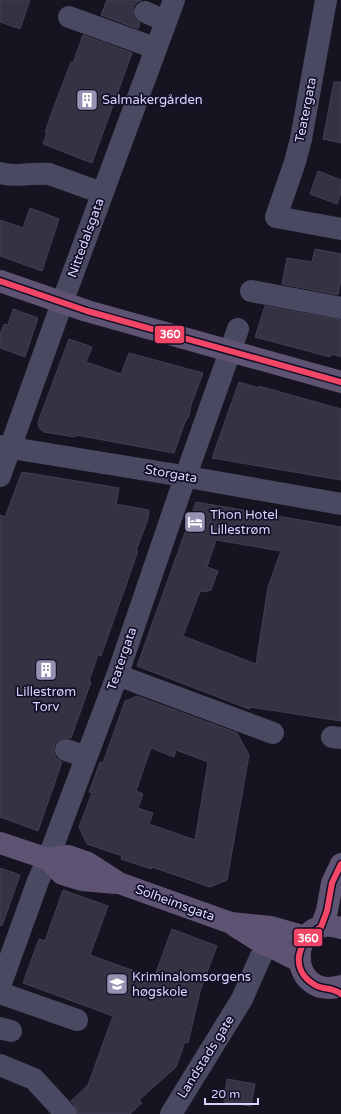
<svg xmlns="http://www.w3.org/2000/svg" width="341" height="1114" viewBox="0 0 341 1114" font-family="'Varela Round',sans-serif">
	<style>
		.building { fill: #343243; stroke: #433f54; fill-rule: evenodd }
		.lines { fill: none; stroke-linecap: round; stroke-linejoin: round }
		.minor { stroke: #4a4962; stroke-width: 22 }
		.major { stroke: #5e5373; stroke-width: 22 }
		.bus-1-casing { stroke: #130f26; stroke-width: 9 }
		.bus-1 { stroke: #f34667; stroke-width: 6 }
		.labels { text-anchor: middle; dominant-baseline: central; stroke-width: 3.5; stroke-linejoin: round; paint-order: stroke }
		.poi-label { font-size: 13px; fill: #d9d4ff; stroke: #130f26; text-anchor: start }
		.street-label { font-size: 13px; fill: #d9d4ff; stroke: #130f26 }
		.line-badge { stroke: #130f26; stroke-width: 1.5 }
		.badge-label { font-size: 11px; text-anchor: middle; font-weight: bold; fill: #fff }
	</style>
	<rect width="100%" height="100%" fill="#161421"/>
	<!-- building -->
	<path class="building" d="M 0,0 L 30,0 L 20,29 L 0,22 Z
		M 107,0 L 142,0 L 137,2 L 133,7 L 133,14 L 135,19 L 140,23 L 138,29 L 101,15 Z
		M 83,35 L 132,53 L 92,163 L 43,144 L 47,133 L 45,132 L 53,109 L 71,62 L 73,63 Z
		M 334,82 L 341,82 L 341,143 L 323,139 Z
		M 318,171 L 341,180 L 341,193 L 337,204 L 310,194 Z
		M 30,208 L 59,219 L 42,271 L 0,256 L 0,220 L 23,228 Z
		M 315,249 L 341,254 L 341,280 L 338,295 L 282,284 L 287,258 L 312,262 Z
		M 265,306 L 341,320 L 341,357 L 331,354 L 330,357 L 255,337 Z
		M 13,309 L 38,318 L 25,357 L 0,348 L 0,335 L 4,324 L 8,325 Z
		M 69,339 L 92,347 L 86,362 L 121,374 L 129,353 L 203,373 L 191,405 L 189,416 L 185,422 L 174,453 L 76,435 L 75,437 L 44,432 L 39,428 L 38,422 Z
		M 239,382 L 259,388 L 259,386 L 341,409 L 341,480 L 212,458 Z
		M 22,472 L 119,488 L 116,504 L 149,510 L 148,519 L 136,551 L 138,551 L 101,656 L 98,655 L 89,681 L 91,682 L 71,738 L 63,738 L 58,741 L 54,746 L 54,753 L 56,758 L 62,762 L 38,831 L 0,817 L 0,515 L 5,517 Z
		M 196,502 L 341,527 L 341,721 L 250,707 L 249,709 L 137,666 ZM 216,540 L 281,551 L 268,587 L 256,664 L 183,636 L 200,591 L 204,592 L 211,590 L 218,571 L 207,567 Z
		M 137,696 L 237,733 L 249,755 L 227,880 L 210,887 L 152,867 L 151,869 L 121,859 L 122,856 L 87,844 L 79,827 L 92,793 L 89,792 L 100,762 L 103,763 L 125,701 ZM 151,748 L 174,757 L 176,750 L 208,762 L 195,840 L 149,824 L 153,813 L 138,808 L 143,794 L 136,791 Z
		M 0,868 L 20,875 L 2,926 L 0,925 Z
		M 63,890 L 108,906 L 90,955 L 123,967 L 154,978 L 172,929 L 217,946 L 201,988 L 188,1043 L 185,1042 L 176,1067 L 139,1100 L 142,1103 L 130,1114 L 78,1114 L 75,1106 L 71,1101 L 88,1085 L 113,1016 L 23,983 L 39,939 L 45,941 Z
		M 227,1079 L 255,1084 L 251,1106 L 224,1102 Z"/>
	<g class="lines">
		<!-- minor -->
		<path class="minor" d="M 326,0 L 301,139 L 295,162 L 276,217 L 341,229
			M 145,12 L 166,21
			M 69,17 L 155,48
			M 0,173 C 17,178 32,172 49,174 L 102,193
			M 251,291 L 341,308
			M 0,446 L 171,474 L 341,504
			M 0,476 L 62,303 L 174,0
			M 128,679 L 273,733
			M 332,737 L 341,738
			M 66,750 L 86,757
			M 0,986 L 38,881 L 48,859 L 117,676 L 179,495 L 238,329
			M 0,993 L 77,1020
			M 0,1028 L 11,1031
			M 0,1065 L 34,1079 L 66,1114
			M 171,1114 L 242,999 L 261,956"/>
		<!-- major -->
		<path class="major" d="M 0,281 L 87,311 L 341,382
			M 0,843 L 48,859 L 62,874 L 82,880 L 116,883
			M 48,859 L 68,856 L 88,863 L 119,883 L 231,923 L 271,927 L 306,937
			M 235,926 L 265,945 L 273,948 L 299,961
			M 321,927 L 327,911 L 332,883 L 341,864
			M 341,928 C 286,911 286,1002 341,986"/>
		<!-- bus-1 casing -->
		<g class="bus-1-casing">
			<path id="bus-1" d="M 0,281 L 87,311 L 341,382
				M 341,864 L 332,883 L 327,911 L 321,927 C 298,940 288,969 315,985 C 323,990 333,987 341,994"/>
		</g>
		<!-- bus-1 -->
		<use href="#bus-1" class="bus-1"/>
	</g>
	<!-- icons -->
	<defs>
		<g id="building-square" transform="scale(1.15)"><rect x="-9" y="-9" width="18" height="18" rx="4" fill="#9591b1" stroke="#130f26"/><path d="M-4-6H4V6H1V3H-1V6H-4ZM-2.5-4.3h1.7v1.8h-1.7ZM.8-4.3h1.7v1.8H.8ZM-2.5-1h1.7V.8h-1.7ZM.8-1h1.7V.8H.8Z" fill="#fff"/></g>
		<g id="hotel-square" transform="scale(1.15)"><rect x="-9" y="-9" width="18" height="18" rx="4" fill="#9591b1" stroke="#130f26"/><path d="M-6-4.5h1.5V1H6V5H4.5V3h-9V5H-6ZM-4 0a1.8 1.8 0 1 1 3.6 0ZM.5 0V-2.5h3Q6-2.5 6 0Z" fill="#fff"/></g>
		<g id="university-square" transform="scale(1.15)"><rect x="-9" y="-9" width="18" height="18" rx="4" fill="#9591b1" stroke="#130f26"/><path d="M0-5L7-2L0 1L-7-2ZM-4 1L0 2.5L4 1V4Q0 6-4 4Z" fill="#fff"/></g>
	</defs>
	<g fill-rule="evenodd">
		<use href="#building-square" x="87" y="100"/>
		<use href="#hotel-square" x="195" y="522"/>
		<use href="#building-square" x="46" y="670"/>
		<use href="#university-square" x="117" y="984"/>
	</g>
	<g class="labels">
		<!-- poi labels -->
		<g class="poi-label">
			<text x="102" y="100">Salmakergården</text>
			<text x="210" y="515">Thon Hotel<tspan x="210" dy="15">Lillestrøm</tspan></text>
			<text x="46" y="692" text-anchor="middle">Lillestrøm<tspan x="46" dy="15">Torv</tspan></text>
			<text x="132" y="977">Kriminalomsorgens<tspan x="132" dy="15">høgskole</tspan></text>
		</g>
		<!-- street labels -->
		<g class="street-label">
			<text transform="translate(306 110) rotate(-79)">Teatergata</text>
			<text transform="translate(86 238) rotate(-70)">Nittedalsgata</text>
			<text transform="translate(171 474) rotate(10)">Storgata</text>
			<text transform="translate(122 659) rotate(-71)">Teatergata</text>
			<text transform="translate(175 903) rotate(20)">Solheimsgata</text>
			<text transform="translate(206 1057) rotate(-58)">Landstads gate</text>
		</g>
	</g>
	<g class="line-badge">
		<rect x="154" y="325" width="31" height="19" rx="4" fill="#f34667"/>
		<rect x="293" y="928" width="30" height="19" rx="4" fill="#f34667"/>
	</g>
	<g class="badge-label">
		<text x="170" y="338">360</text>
		<text x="308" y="942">360</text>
	</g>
	<!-- scale -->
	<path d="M205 1098v6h53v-6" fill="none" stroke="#d9d4ff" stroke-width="2"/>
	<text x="211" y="1098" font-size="12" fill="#d9d4ff" stroke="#130f26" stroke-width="3" paint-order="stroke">20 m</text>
</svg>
